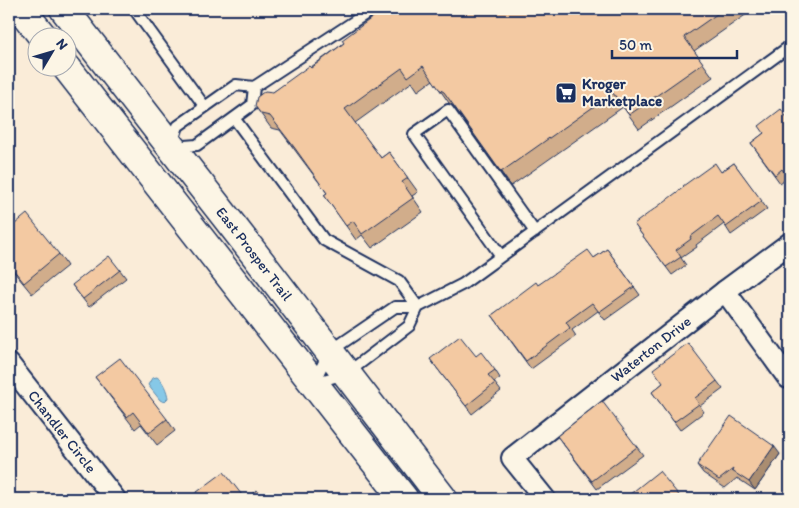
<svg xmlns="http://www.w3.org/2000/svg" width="799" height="508" viewBox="0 0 799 508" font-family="Itim,sans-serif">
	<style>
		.water { fill: #86c8e7; stroke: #5b8bb0 }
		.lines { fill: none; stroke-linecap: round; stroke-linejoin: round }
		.service-casing { stroke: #1b2f5e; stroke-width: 14 }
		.minor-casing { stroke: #1b2f5e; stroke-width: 24 }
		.secondary-casing { stroke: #1b2f5e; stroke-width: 31 }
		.service { stroke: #fcf5e5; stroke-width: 10 }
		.minor { stroke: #fcf5e5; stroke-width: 20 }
		.secondary { stroke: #fcf5e5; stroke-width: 28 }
		.wall { fill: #d1ad8b; stroke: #1b2f5e }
		.shaded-wall { fill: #aa8d71; stroke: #1b2f5e }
		.building { fill: #f3c9a2; stroke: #1b2f5e }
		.labels { text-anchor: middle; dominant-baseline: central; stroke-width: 4; stroke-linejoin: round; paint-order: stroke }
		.poi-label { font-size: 15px; font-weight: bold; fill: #1b2f5e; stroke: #fcf5e5; text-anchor: start }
		.street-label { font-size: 15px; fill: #1b2f5e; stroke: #fcf5e5 }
	</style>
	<rect width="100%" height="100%" fill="#faecd8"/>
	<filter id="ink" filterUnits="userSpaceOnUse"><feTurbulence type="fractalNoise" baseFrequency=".02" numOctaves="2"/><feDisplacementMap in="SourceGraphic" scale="10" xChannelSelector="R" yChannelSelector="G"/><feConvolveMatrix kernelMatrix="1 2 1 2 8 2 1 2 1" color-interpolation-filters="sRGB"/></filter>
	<g filter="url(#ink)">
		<!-- water -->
		<path class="water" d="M 157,377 C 163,381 167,391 168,398 L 164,402 L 160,400 L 148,385 L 152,378 Z"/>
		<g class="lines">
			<!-- service casing -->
			<g class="service-casing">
				<path id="service" d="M 134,9 L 205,107
					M 254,87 L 252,105 L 197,145 L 171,147 L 178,126 L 236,85 L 254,87 L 373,9
					M 234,118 L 324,240 L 399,281 L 418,307
					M 501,256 L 414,134 L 448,110 L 535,232
					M 315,380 L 329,352 L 395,307 L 418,307 L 463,284 L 790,46
					M 316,382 L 346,374 L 409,326 L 418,307"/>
			</g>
			<!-- minor casing -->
			<g class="minor-casing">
				<g id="minor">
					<path d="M 725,291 L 788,378"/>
					<path id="s1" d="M 9,364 L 115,499"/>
					<path id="s2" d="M 545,499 L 512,458 L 725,291 L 790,243"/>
				</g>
			</g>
			<!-- secondary casing -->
			<g class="secondary-casing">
				<g id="secondary">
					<path d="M 21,9 L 44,38"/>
					<path id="s3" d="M 64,9 L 171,147 L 246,243 L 443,499"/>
					<path d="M 67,68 L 404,499"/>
				</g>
			</g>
			<!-- service -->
			<use href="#service" class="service"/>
			<!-- minor -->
			<use href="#minor" class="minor"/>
			<!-- secondary -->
			<use href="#secondary" class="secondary"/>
		</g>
		<!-- wall -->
		<path class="wall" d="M 384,9 L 754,9 L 694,51 L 713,77 L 639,129 L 623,107 L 511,186 L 454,106 L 449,103 L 433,80 L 418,91 L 412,82 L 355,123 L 381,158 L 389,152 L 418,192 L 412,196 L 423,212 L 372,248 L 362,235 L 356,240 L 324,195 L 327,193 L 303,161 L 280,130 L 271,128 L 255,106 L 273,92 L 311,67 L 344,43 Z
			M 781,109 L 788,177 L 780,183 L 751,143 L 764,133 Z
			M 734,163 L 767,209 L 731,235 L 724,224 L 696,245 L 697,247 L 681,258 L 686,265 L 672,275 L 634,224 L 721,172 Z
			M 9,229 L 59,254 L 67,266 L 32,294 L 9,266 Z
			M 607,249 L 640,295 L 605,320 L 598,311 L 572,330 L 576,336 L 531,369 L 492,315 L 538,285 L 594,258 Z
			M 120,270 L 126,278 L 89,307 L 72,285 Z
			M 430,359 L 495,370 L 500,378 L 494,382 L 501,391 L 472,414 Z
			M 95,377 L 167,419 L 175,431 L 157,445 L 141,424 L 135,429 Z
			M 717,381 L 723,389 L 700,406 L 704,412 L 680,430 L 652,392 L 663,383 Z
			M 557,436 L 637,447 L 643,455 L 597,489 Z
			M 780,454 L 755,490 L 737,478 L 725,488 L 703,473 L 697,465 Z"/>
		<!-- shaded-wall -->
		<path class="shaded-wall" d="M 774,446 L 780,454 L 755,490 L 749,482 Z"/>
		<!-- building -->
		<path class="building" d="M 384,9 L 724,9 L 684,37 L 703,63 L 629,115 L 613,93 L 501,172 L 444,92 L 439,89 L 423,66 L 408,77 L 402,68 L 345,109 L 381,158 L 389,152 L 408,178 L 402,182 L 413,198 L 362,234 L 353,221 L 346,226 L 324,195 L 327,193 L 294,147 L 270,116 L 261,114 L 255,106 L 257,97 L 265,91 L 273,92 L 309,66 L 311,68 L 344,43 L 342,40 Z
			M 781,109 L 790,122 L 790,180 L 782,169 L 775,175 L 751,143 L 764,133 L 759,126 Z
			M 715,163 L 721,172 L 734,163 L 762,201 L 726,227 L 718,216 L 690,237 L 691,239 L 676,250 L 681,257 L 666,267 L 634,224 L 684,187 L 683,186 Z
			M 27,214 L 59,254 L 24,283 L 9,264 L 9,229 Z
			M 607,249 L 634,287 L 599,312 L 592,303 L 566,322 L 570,328 L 526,361 L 492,315 L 536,282 L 538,285 L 588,250 L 594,258 Z
			M 109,256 L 120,270 L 83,299 L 72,285 Z
			M 460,336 L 476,356 L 481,352 L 495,370 L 488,375 L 495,383 L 466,406 L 430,359 Z
			M 688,343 L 717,381 L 695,398 L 699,404 L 674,422 L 652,392 L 663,383 L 653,369 Z
			M 120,358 L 167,419 L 149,433 L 133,412 L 127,417 L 95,377 Z
			M 602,401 L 637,447 L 592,481 L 557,436 Z
			M 731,416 L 774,446 L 749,482 L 732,471 L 733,469 L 719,480 L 697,465 Z
			M 659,471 L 682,499 L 624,499 Z
			M 224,472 L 245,499 L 196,499 L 193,495 Z
			M 257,490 L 263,499 L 245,499 Z"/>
	</g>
	<!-- icons -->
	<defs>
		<g id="supermarket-square" transform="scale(1.125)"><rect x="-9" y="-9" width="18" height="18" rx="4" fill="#1b2f5e" stroke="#fcf5e5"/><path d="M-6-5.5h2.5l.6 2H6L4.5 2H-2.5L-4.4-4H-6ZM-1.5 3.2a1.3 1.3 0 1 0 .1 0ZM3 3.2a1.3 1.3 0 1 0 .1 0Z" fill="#fff"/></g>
	</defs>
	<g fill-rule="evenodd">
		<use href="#supermarket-square" x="566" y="93"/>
	</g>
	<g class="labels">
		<!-- poi labels -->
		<g class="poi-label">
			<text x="582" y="84">Kroger<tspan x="582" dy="17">Marketplace</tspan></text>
		</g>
		<!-- street labels -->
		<g class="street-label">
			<text stroke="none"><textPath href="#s3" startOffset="310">East Prosper Trail</textPath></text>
			<text stroke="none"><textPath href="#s2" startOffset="229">Waterton Drive</textPath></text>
			<text stroke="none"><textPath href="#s1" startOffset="86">Chandler Circle</textPath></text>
		</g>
	</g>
	<!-- margin -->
	<rect width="799" height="508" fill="none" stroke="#fcf5e5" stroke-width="30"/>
	<rect x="15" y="15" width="769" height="478" fill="none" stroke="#1b2f5e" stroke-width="2" filter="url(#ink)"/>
	<!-- north arrow -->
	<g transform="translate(52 52) rotate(52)"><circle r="24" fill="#fcf5e5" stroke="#a2a6af"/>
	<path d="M0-4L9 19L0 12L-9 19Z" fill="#1b2f5e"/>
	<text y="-8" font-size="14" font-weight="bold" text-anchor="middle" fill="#1b2f5e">N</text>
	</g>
	<!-- scale -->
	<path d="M612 50v8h125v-8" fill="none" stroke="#1b2f5e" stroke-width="2.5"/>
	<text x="619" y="50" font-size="15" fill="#1b2f5e" stroke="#fcf5e5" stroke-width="4" paint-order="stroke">50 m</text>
</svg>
